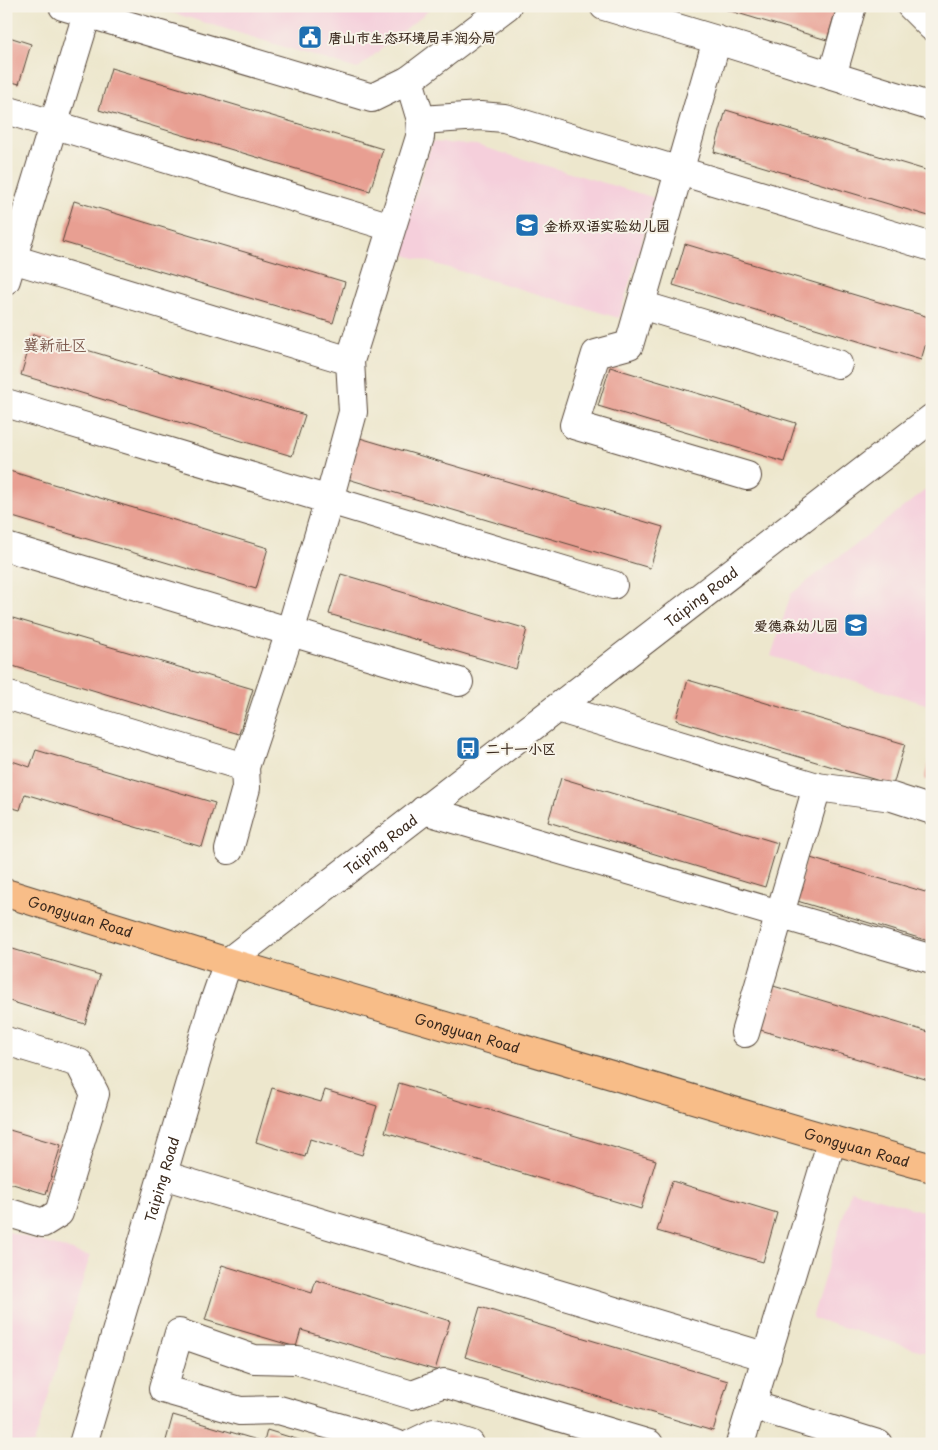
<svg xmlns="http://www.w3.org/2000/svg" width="938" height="1450" viewBox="0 0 938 1450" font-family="'Playpen Sans','LXGW WenKai TC',sans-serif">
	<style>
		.built { fill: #f5cfdb }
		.building { fill: #e89f92 }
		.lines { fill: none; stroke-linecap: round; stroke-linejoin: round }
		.minor-casing { stroke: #564638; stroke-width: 30 }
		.major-casing { stroke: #564638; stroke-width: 30 }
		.minor { stroke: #fff; stroke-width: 28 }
		.major { stroke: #f8bd88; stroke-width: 28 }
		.labels { text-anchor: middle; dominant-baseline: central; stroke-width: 4; stroke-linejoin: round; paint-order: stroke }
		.poi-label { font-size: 14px; font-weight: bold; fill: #3b2a1e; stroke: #f7f3e8; text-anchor: start }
		.street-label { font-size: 14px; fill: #3b2a1e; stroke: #f7f3e8 }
		.quarter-label { font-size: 16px; fill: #785347; stroke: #f7f3e8 }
	</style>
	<rect width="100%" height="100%" fill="#f7f3e8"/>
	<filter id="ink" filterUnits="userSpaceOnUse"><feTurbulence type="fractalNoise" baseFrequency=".02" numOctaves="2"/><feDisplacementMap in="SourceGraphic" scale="10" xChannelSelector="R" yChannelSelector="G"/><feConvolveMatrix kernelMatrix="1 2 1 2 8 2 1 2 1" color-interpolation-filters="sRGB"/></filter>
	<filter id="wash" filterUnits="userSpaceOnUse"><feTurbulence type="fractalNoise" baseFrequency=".0096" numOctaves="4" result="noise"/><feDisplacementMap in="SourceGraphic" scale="20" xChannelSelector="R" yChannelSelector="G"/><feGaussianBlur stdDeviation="1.12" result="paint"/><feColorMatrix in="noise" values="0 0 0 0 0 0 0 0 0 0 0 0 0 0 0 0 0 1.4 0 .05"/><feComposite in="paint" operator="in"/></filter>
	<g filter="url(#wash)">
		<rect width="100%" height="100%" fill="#ede7cd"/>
		<!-- built -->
		<path class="built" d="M 150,6 L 434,6 L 357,69 Z
			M 432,142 L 476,145 L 655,198 L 619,318 L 398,253 Z
			M 932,485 L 932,706 L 771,656 L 791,594 Z
			M 851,1190 L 932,1214 L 932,1354 L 812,1318 Z
			M 6,1231 L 90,1256 L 34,1444 L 6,1444 Z"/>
		<g id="blocks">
			<!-- building -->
			<path class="building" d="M 714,6 L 837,6 L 827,40 Z
				M 6,36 L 31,44 L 19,84 L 6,80 Z
				M 111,68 L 383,149 L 370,191 L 99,110 Z
				M 726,110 L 932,172 L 932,217 L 714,152 Z
				M 74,201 L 345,282 L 333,323 L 62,242 Z
				M 685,244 L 932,318 L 932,323 L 921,360 L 673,285 Z
				M 33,334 L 305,415 L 292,456 L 21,375 Z
				M 610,367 L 796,423 L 784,462 L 598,406 Z
				M 353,436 L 663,527 L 650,568 L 341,477 Z
				M 6,470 L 268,548 L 256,589 L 6,515 Z
				M 341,574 L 527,629 L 516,669 L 329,614 Z
				M 6,616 L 253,689 L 239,734 L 6,664 Z
				M 688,680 L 905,744 L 893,785 L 676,720 Z
				M 36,750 L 215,803 L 202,847 L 25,794 L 20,810 L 6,806 L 6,759 L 30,767 Z
				M 931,754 L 932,754 L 932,782 L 924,779 Z
				M 561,778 L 778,843 L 765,887 L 548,822 Z
				M 807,857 L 932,894 L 932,942 L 794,900 Z
				M 6,947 L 100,975 L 85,1024 L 6,1000 Z
				M 770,985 L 932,1033 L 932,1081 L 757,1029 Z
				M 399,1083 L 656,1160 L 641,1209 L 385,1132 Z
				M 272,1088 L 321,1102 L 325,1090 L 377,1106 L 362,1155 L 310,1139 L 305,1157 L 256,1142 Z
				M 6,1129 L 61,1145 L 46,1194 L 6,1182 Z
				M 672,1181 L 777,1213 L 763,1262 L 657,1231 Z
				M 222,1265 L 312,1293 L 316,1280 L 450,1321 L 435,1370 L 301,1330 L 296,1347 L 205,1320 Z
				M 480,1307 L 728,1381 L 713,1431 L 465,1357 Z
				M 173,1415 L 264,1442 L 267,1430 L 312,1444 L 165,1444 Z"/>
		</g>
	</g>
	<g filter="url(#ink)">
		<use href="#blocks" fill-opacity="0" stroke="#564638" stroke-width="1"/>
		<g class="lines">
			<!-- minor casing -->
			<g class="minor-casing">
				<g id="minor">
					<path d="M 63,6 L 372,98 L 409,80 L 507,6"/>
					<path d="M 604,6 L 717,40 L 932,107"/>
					<path d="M 911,6 L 932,27"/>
					<path d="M 717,40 L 629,345 L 596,354 L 574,425 L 747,476"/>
					<path d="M 832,76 L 852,6"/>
					<path d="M 6,110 L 391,227"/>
					<path d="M 421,120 L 480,116 L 504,118 L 932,247"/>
					<path d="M 6,257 L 350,361"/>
					<path d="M 6,280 L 87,14"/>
					<path d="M 641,305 L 838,364"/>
					<path d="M 6,403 L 613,585"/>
					<path d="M 6,547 L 459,682"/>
					<path d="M 6,695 L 245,767"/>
					<path d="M 557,708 L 817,787 L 892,797 L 932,810"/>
					<path d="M 424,810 L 932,959"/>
					<path d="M 229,850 L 246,788 L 245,767 L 290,632 L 329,500 L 353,412 L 350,361 L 420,137 L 421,120 L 409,80"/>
					<path d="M 745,1033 L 817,787"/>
					<path d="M 6,1041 L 79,1063 L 95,1094 L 59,1213 L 43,1223 L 6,1212"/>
					<path d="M 163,1175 L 767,1357"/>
					<path d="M 752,1405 L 878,1444"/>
					<path id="s1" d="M 83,1444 L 212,1008 L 228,962 L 932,418"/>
					<path d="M 396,1444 L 279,1410 L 240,1411 L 163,1389 L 179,1333 L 254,1359 L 297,1360 L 412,1395 L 444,1383 L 649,1444"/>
					<path d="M 411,1444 L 434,1433 L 470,1444"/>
					<path d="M 740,1444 L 832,1140"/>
				</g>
			</g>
			<!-- major casing -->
			<g class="major-casing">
				<g id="major">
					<path id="s2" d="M 6,893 L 228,962 L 832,1140 L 932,1168"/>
				</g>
			</g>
			<!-- minor -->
			<use href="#minor" class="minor"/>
			<!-- major -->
			<use href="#major" class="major"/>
		</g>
	</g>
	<!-- icons -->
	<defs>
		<g id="civic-square" transform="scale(1.25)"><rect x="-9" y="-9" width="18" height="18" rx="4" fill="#1f6fb2" stroke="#f7f3e8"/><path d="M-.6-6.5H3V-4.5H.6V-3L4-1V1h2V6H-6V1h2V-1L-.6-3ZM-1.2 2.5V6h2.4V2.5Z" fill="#fff"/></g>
		<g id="school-square" transform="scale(1.25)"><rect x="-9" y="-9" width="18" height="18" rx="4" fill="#1f6fb2" stroke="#f7f3e8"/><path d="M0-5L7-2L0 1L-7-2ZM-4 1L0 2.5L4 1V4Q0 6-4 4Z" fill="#fff"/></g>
		<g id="bus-square" transform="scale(1.25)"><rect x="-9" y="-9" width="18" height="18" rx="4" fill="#1f6fb2" stroke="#f7f3e8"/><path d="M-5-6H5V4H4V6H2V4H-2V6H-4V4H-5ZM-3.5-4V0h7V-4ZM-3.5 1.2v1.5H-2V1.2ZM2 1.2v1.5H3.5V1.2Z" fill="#fff"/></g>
	</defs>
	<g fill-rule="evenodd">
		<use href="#civic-square" x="310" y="37"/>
		<use href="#school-square" x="527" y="225"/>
		<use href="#school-square" x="856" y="625"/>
		<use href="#bus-square" x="468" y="748"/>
	</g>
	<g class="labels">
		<!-- poi labels -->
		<g class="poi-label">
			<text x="328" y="37">唐山市生态环境局丰润分局</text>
			<text x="544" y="225">金桥双语实验幼儿园</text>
			<text x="838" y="625" text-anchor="end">爱德森幼儿园</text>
			<text x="486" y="748">二十一小区</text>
		</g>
		<!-- street labels -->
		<g class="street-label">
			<text stroke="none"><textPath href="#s1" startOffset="1101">Taiping Road</textPath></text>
			<text stroke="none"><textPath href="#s1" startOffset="696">Taiping Road</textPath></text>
			<text stroke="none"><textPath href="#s2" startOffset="78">Gongyuan Road</textPath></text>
			<text stroke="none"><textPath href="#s2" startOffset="482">Gongyuan Road</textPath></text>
			<text stroke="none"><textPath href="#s2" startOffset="888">Gongyuan Road</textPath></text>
			<text stroke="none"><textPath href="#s1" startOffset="276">Taiping Road</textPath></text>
		</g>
		<!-- quarter labels -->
		<g class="quarter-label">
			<text x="55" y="344">冀新社区</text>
		</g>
	</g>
	<!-- margin -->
	<rect width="938" height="1450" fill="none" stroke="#f7f3e8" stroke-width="25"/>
</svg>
